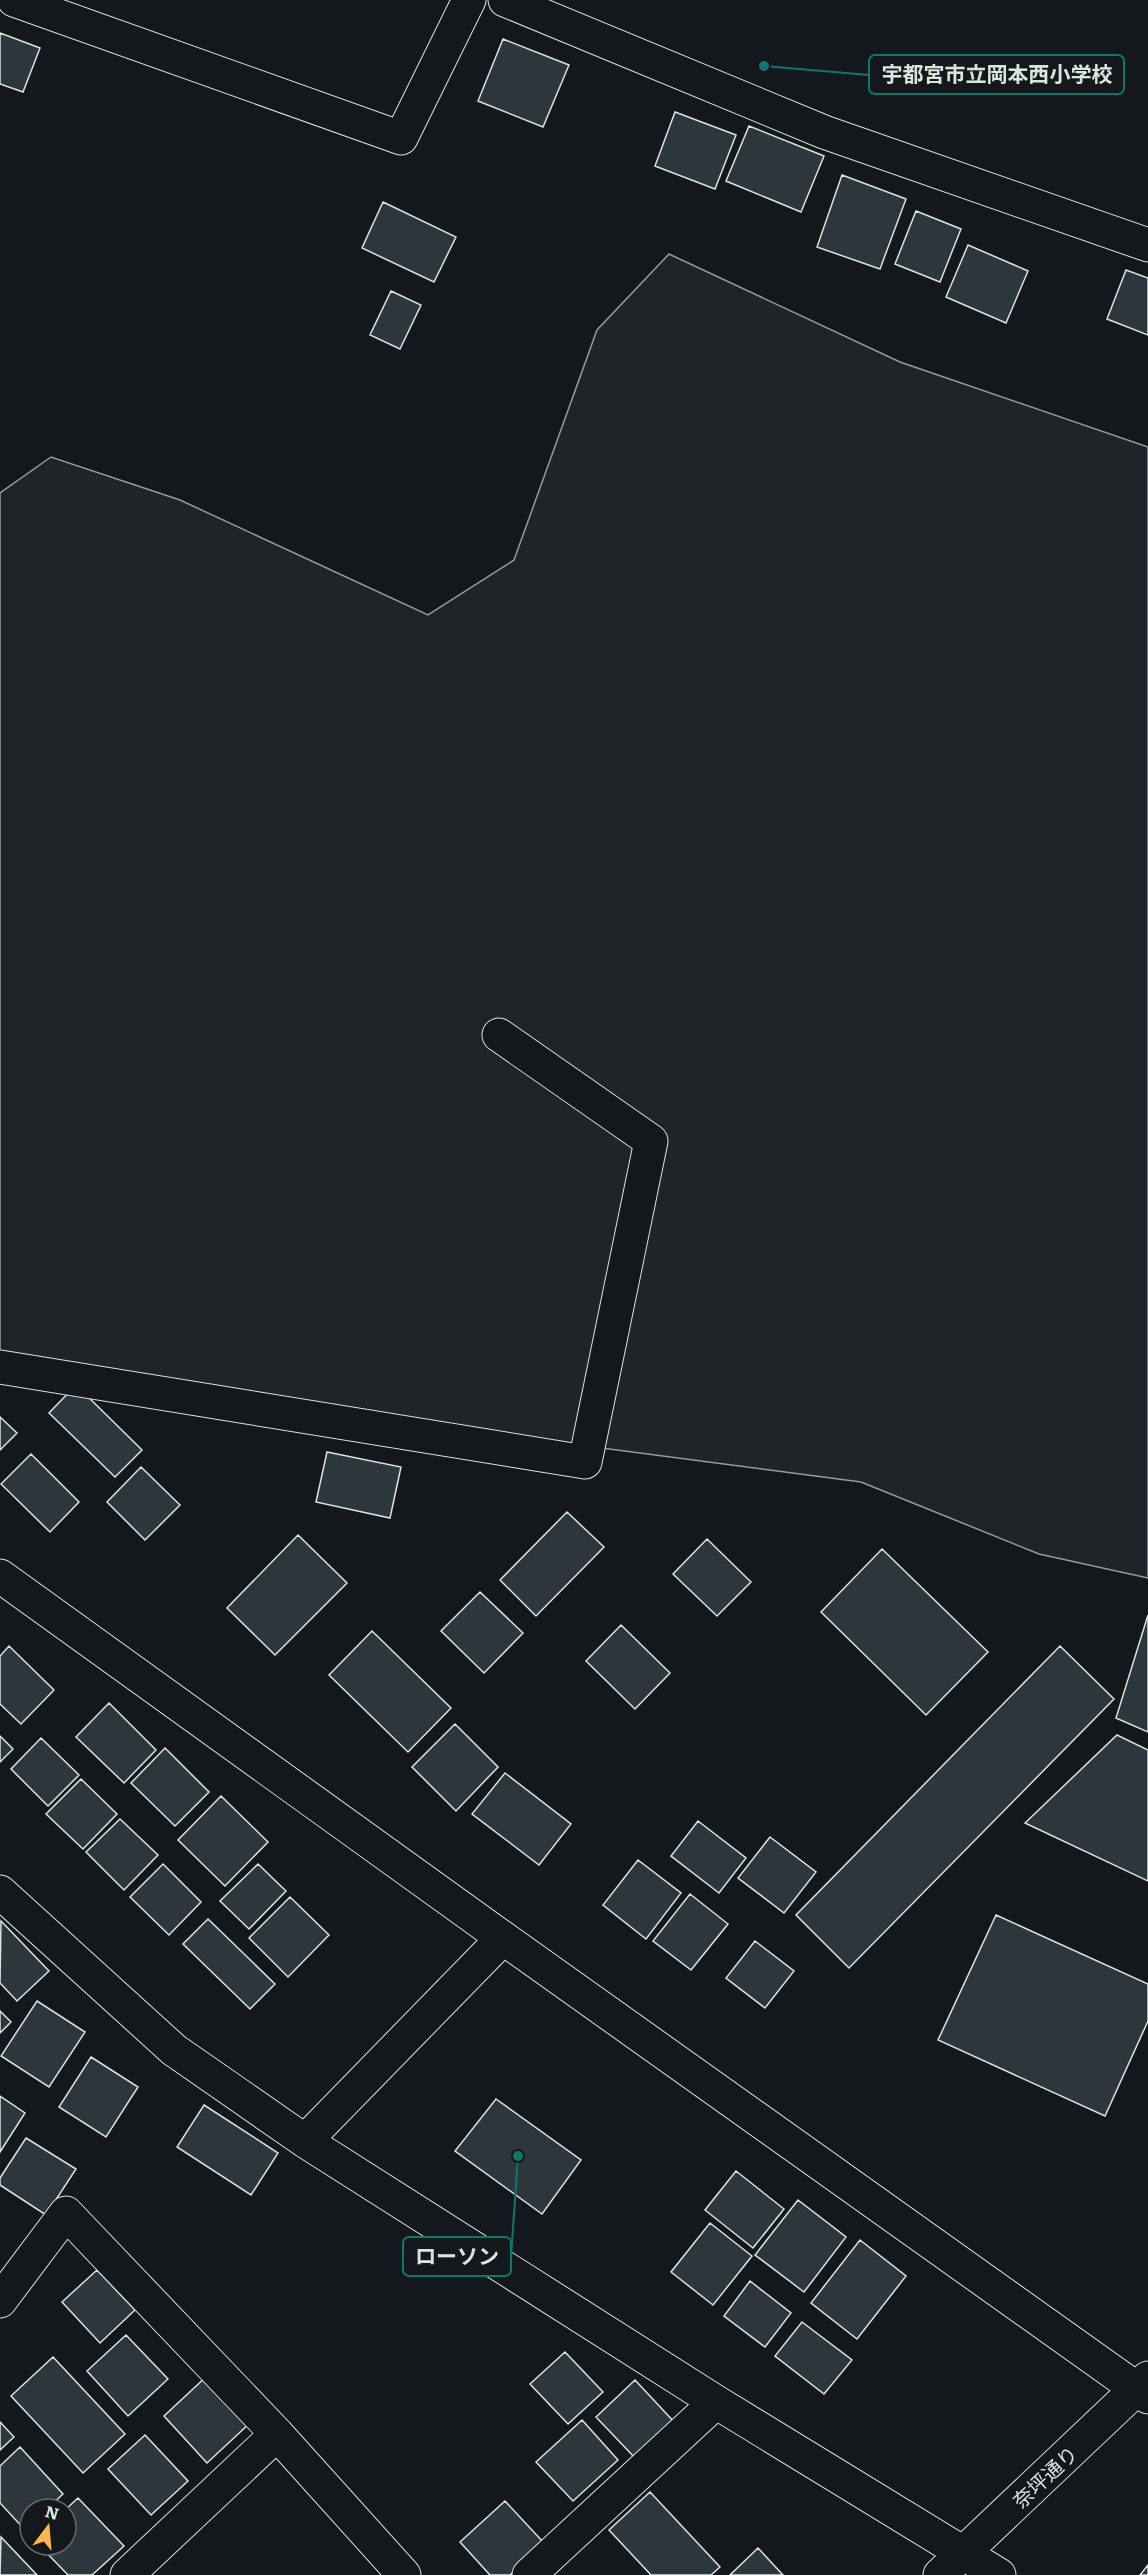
<svg xmlns="http://www.w3.org/2000/svg" width="1148" height="2575" viewBox="0 0 1148 2575" font-family="Literata,'Noto Sans JP',serif">
	<style>
		.green { fill: #202428; stroke: #939e99; stroke-width: 1.5 }
		.building { fill: #2c363c; stroke: #d8e6dc; stroke-width: 1.5 }
		.lines { fill: none; stroke-linecap: round; stroke-linejoin: round }
		.minor-casing { stroke: #d8e6dc; stroke-width: 35 }
		.tertiary-casing { stroke: #d8e6dc; stroke-width: 35 }
		.secondary-casing { stroke: #d8e6dc; stroke-width: 35 }
		.minor { stroke: #14181c; stroke-width: 33 }
		.tertiary { stroke: #14181c; stroke-width: 33 }
		.secondary { stroke: #14181c; stroke-width: 33 }
		.labels { text-anchor: middle; dominant-baseline: central; stroke-width: 4.5; stroke-linejoin: round; paint-order: stroke }
		.street-label { font-size: 20px; fill: #d8e6dc; stroke: #14181c }
		.leader { fill: none; stroke: #0f766e; stroke-width: 2 }
		.callout-dot { fill: #0f766e; stroke: #14181c; stroke-width: 2 }
		.callout { fill: #14181c; stroke: #0f766e; stroke-width: 2 }
		.callout-label { font-size: 21px; text-anchor: middle; font-weight: bold; fill: #d8e6dc }
	</style>
	<rect width="100%" height="100%" fill="#14181c"/>
	<!-- green -->
	<path class="green" d="M 669,254 L 900,362 L 1148,447 L 1148,1578 L 1039,1554 L 861,1482 L 258,1403 L 0,1358 L 0,493 L 51,457 L 180,500 L 428,615 L 514,560 L 597,330 Z"/>
	<!-- building -->
	<path class="building" d="M 0,33 L 40,48 L 23,92 L 0,84 Z
		M 503,39 L 569,65 L 543,127 L 478,101 Z
		M 675,112 L 736,135 L 715,189 L 655,166 Z
		M 749,126 L 824,156 L 801,212 L 726,181 Z
		M 842,175 L 906,199 L 880,269 L 817,247 Z
		M 383,202 L 456,237 L 434,282 L 362,248 Z
		M 916,211 L 961,229 L 940,282 L 895,264 Z
		M 968,245 L 1028,271 L 1006,323 L 946,297 Z
		M 1126,270 L 1148,278 L 1148,335 L 1107,319 Z
		M 391,291 L 421,305 L 400,349 L 370,335 Z
		M 76,1385 L 142,1450 L 115,1477 L 49,1413 Z
		M 0,1417 L 17,1433 L 0,1450 Z
		M 327,1452 L 401,1467 L 390,1518 L 316,1502 Z
		M 31,1454 L 79,1502 L 50,1532 L 1,1484 Z
		M 141,1467 L 180,1505 L 145,1540 L 107,1502 Z
		M 567,1512 L 604,1547 L 536,1616 L 500,1580 Z
		M 298,1535 L 347,1583 L 275,1655 L 227,1608 Z
		M 707,1539 L 751,1582 L 717,1616 L 673,1574 Z
		M 882,1549 L 988,1652 L 926,1715 L 821,1612 Z
		M 480,1592 L 523,1633 L 484,1673 L 441,1631 Z
		M 1148,1615 L 1148,1732 L 1116,1718 Z
		M 621,1625 L 670,1673 L 635,1709 L 586,1661 Z
		M 372,1631 L 451,1708 L 408,1752 L 329,1675 Z
		M 9,1646 L 54,1690 L 21,1724 L 0,1704 L 0,1656 Z
		M 1060,1646 L 1114,1699 L 849,1968 L 796,1915 Z
		M 109,1703 L 156,1750 L 124,1783 L 76,1737 Z
		M 455,1724 L 498,1767 L 456,1811 L 412,1767 Z
		M 1117,1735 L 1148,1750 L 1148,1881 L 1025,1823 Z
		M 0,1736 L 13,1749 L 0,1762 Z
		M 41,1738 L 79,1775 L 48,1806 L 11,1769 Z
		M 165,1748 L 209,1792 L 175,1826 L 131,1783 Z
		M 505,1773 L 571,1824 L 539,1865 L 472,1814 Z
		M 81,1779 L 117,1814 L 83,1849 L 46,1814 Z
		M 221,1796 L 268,1842 L 225,1886 L 178,1840 Z
		M 120,1819 L 158,1855 L 124,1890 L 86,1852 Z
		M 698,1821 L 746,1858 L 719,1893 L 671,1856 Z
		M 770,1837 L 816,1872 L 784,1913 L 738,1878 Z
		M 638,1860 L 681,1893 L 646,1939 L 603,1905 Z
		M 163,1864 L 201,1902 L 169,1935 L 130,1897 Z
		M 258,1864 L 286,1891 L 249,1929 L 220,1901 Z
		M 690,1894 L 728,1924 L 691,1970 L 653,1941 Z
		M 290,1897 L 329,1935 L 288,1977 L 249,1938 Z
		M 996,1915 L 1148,1984 L 1148,2021 L 1105,2116 L 938,2040 Z
		M 208,1919 L 275,1984 L 250,2009 L 183,1944 Z
		M 1,1921 L 49,1971 L 17,2001 L 0,1983 Z
		M 755,1941 L 794,1971 L 765,2008 L 726,1978 Z
		M 37,2001 L 85,2032 L 49,2087 L 1,2056 Z
		M 0,2011 L 11,2022 L 0,2033 Z
		M 91,2057 L 138,2087 L 106,2137 L 59,2107 Z
		M 0,2096 L 25,2113 L 0,2152 Z
		M 496,2099 L 581,2160 L 542,2214 L 455,2151 Z
		M 204,2105 L 278,2153 L 251,2195 L 177,2147 Z
		M 26,2138 L 76,2169 L 46,2215 L 0,2185 L 0,2178 Z
		M 736,2171 L 784,2209 L 753,2248 L 705,2210 Z
		M 798,2200 L 846,2237 L 804,2292 L 755,2255 Z
		M 710,2223 L 752,2256 L 713,2305 L 671,2272 Z
		M 860,2240 L 906,2276 L 857,2339 L 811,2303 Z
		M 97,2270 L 135,2310 L 100,2343 L 62,2302 Z
		M 750,2281 L 791,2313 L 765,2347 L 724,2316 Z
		M 802,2322 L 852,2360 L 824,2394 L 775,2356 Z
		M 126,2335 L 168,2379 L 128,2416 L 87,2371 Z
		M 565,2352 L 603,2392 L 568,2424 L 530,2384 Z
		M 53,2357 L 125,2434 L 83,2473 L 11,2396 Z
		M 208,2375 L 251,2422 L 207,2463 L 164,2416 Z
		M 635,2380 L 676,2424 L 637,2460 L 596,2417 Z
		M 582,2420 L 618,2460 L 573,2501 L 536,2462 Z
		M 0,2422 L 14,2437 L 0,2450 Z
		M 145,2435 L 188,2481 L 151,2515 L 108,2469 Z
		M 20,2447 L 63,2494 L 47,2509 L 30,2509 L 30,2525 L 25,2530 L 0,2503 L 0,2466 Z
		M 650,2492 L 720,2567 L 711,2575 L 651,2575 L 609,2530 Z
		M 78,2498 L 124,2546 L 92,2575 L 68,2575 L 39,2545 L 66,2545 L 66,2509 Z
		M 505,2501 L 544,2543 L 510,2575 L 490,2575 L 460,2542 Z
		M 1,2537 L 37,2575 L 0,2575 Z
		M 758,2548 L 783,2575 L 730,2575 Z
		M 1148,2565 L 1148,2575 L 1140,2575 Z"/>
	<g class="lines">
		<!-- minor casing -->
		<g class="minor-casing">
			<path id="minor" d="M 14,0 L 401,138 L 469,0
				M 505,0 L 824,132 L 1148,245
				M 0,1367 L 585,1462 L 651,1141 L 499,1035
				M 0,1892 L 174,2050 L 305,2141
				M 503,1938 L 305,2141 L 716,2402 L 999,2575
				M 0,2301 L 66,2213 L 277,2434 L 404,2575
				M 127,2575 L 277,2434
				M 529,2575 L 716,2402"/>
		</g>
		<!-- tertiary casing -->
		<g class="tertiary-casing">
			<path id="tertiary" d="M 940,2575 L 1148,2378"/>
		</g>
		<!-- secondary casing -->
		<g class="secondary-casing">
			<path id="secondary" d="M 0,1576 L 503,1938 L 1148,2397"/>
		</g>
		<!-- minor -->
		<use href="#minor" class="minor"/>
		<!-- tertiary -->
		<use href="#tertiary" class="tertiary"/>
		<!-- secondary -->
		<use href="#secondary" class="secondary"/>
	</g>
	<g class="labels">
		<!-- street labels -->
		<g class="street-label">
			<text transform="translate(1044 2476) rotate(-43)">奈坪通り</text>
		</g>
	</g>
	<!-- callouts -->
	<path class="leader" d="M764 66L869 75M518 2156L511 2257"/>
	<g class="callout-dot">
		<circle cx="764" cy="66" r="6"/>
		<circle cx="518" cy="2156" r="6"/>
	</g>
	<g class="callout">
		<rect x="869" y="55" width="255" height="39" rx="6"/>
		<rect x="403" y="2237" width="108" height="39" rx="6"/>
	</g>
	<g class="callout-label">
		<text x="997" y="82">宇都宮市立岡本西小学校</text>
		<text x="457" y="2264">ローソン</text>
	</g>
	<!-- north arrow -->
	<g transform="translate(48 2527) rotate(16)"><circle r="28" fill="#14181c" stroke="#626a69" stroke-width="1.5"/>
	<path d="M0-4.5L10 22L0 15L-10 22Z" fill="#ffb74d"/>
	<text y="-9" font-size="16" font-weight="bold" text-anchor="middle" fill="#d8e6dc">N</text>
	</g>
</svg>
